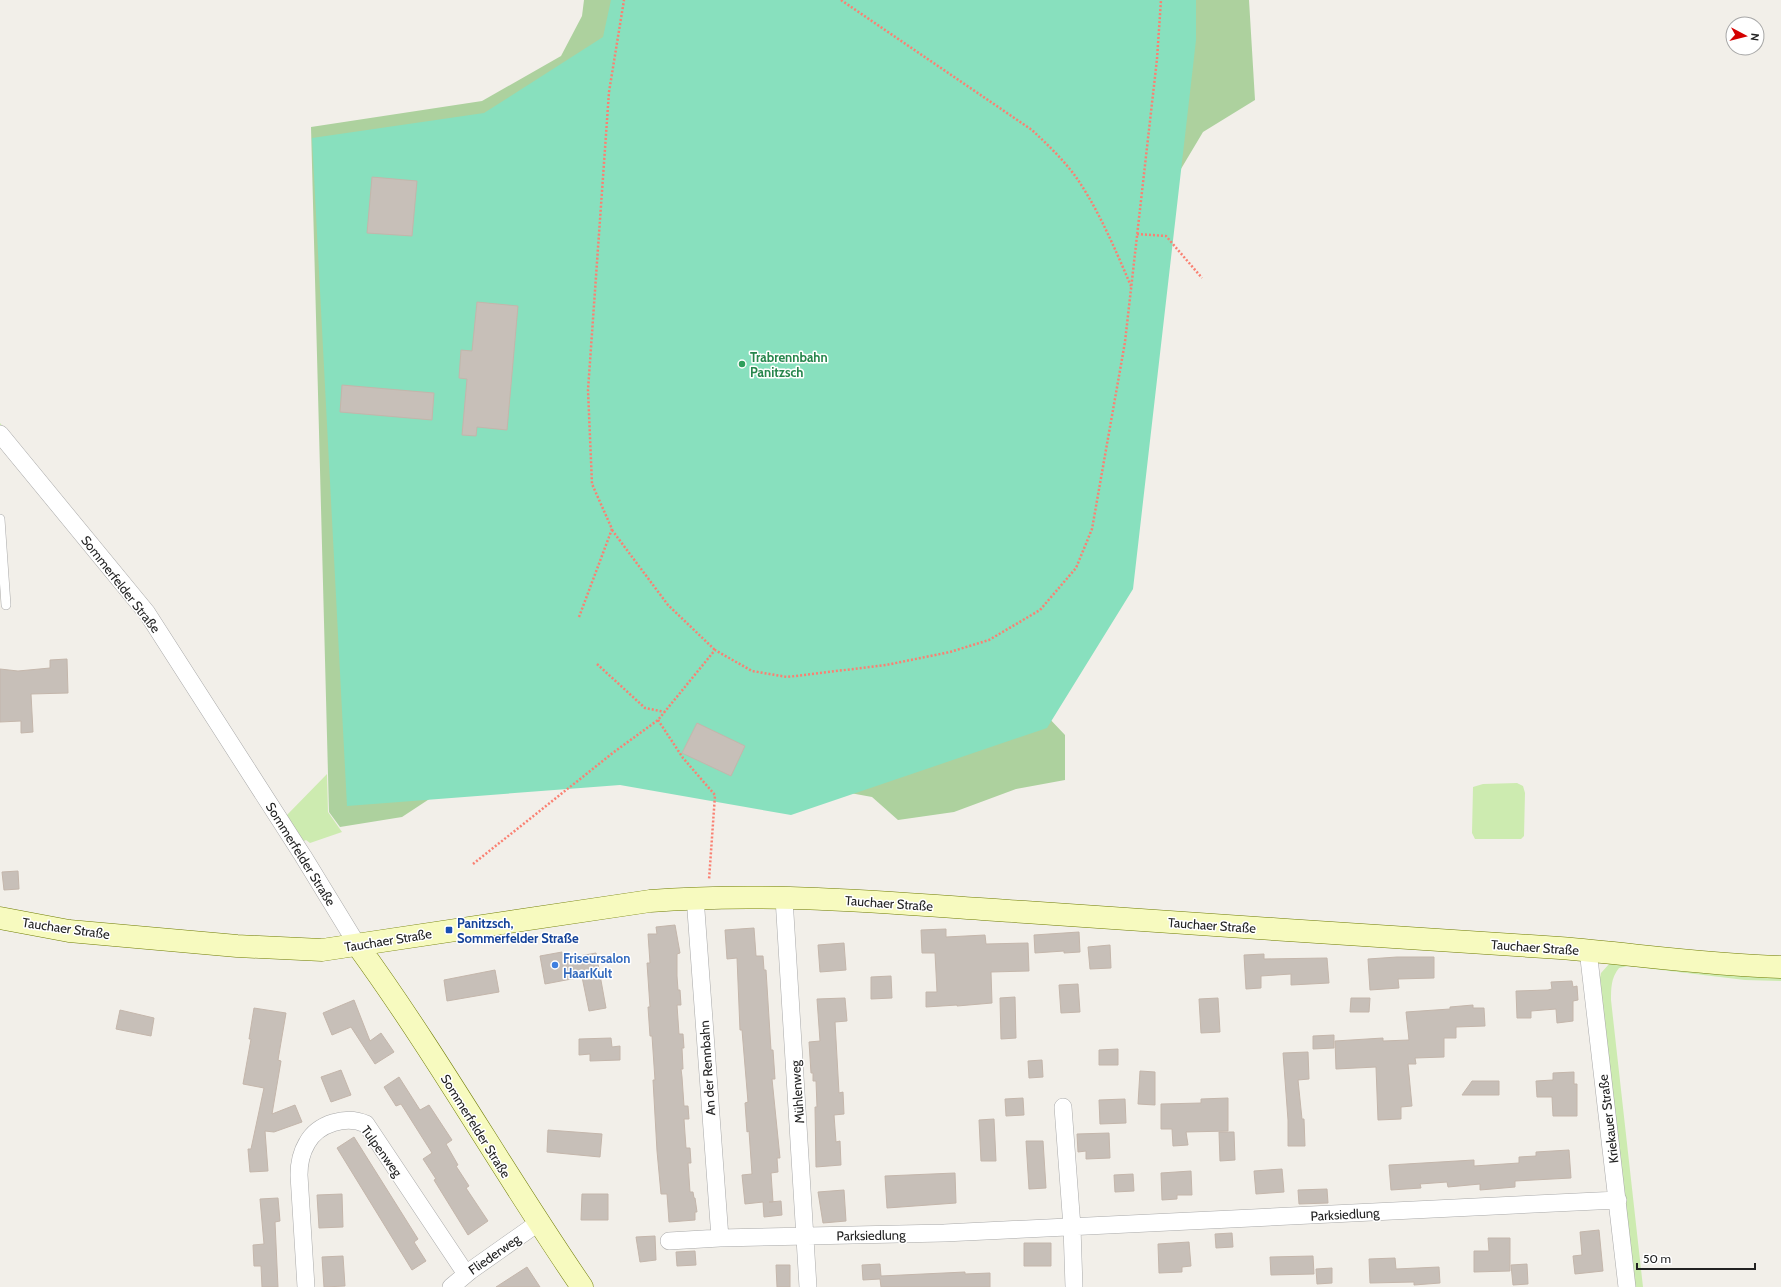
<svg xmlns="http://www.w3.org/2000/svg" width="1781" height="1287" viewBox="0 0 1781 1287" font-family="Cabin,sans-serif">
	<style>
		.grass { fill: #cdebb0 }
		.forest { fill: #add19e }
		.pitch { fill: #88e0be }
		.building { fill: #c7bfb8; stroke: #c4b6ab }
		.lines { fill: none; stroke-linecap: round; stroke-linejoin: round }
		.lane-casing { stroke: #a9a9a9; stroke-width: 10 }
		.street-casing { stroke: #a9a9a9; stroke-width: 18 }
		.secondary-casing { stroke: #707d05; stroke-width: 23 }
		.path { stroke: #fa8072; stroke-width: 2.5; stroke-dasharray: 2 2; stroke-linecap: butt }
		.lane { stroke: #fff; stroke-width: 9 }
		.street { stroke: #fff; stroke-width: 17 }
		.secondary { stroke: #f7fabf; stroke-width: 22 }
		.leisure-dot { fill: #2e9e5b; stroke: #fff; stroke-width: 1.5 }
		.transit-dot { fill: #1a4fb4; stroke: #fff; stroke-width: 1.5 }
		.shop-dot { fill: #3f7fe0; stroke: #fff; stroke-width: 1.5 }
		.labels { text-anchor: middle; dominant-baseline: central; stroke-width: 3; stroke-linejoin: round; paint-order: stroke }
		.leisure-label { font-size: 13px; font-weight: bold; fill: #27864d; stroke: #fff; text-anchor: start }
		.street-label { font-size: 13px; fill: #222; stroke: #fff }
		.transit-label { font-size: 13px; font-weight: bold; fill: #164399; stroke: #fff; text-anchor: start }
		.shop-label { font-size: 13px; font-weight: bold; fill: #366cbe; stroke: #fff; text-anchor: start }
	</style>
	<rect width="100%" height="100%" fill="#f2efe9"/>
	<!-- grass -->
	<path class="grass" d="M 0,423 L 87,530 L 156,620 L 274,803 L 285,817 L 327,774 L 328,812 L 342,832 L 310,843 L 306,840 L 304,841 L 301,838 L 300,838 L 296,834 L 273,806 L 147,610 L 74,517 L 0,427 Z
		M 1517,783 L 1523,786 L 1525,793 L 1524,836 L 1521,839 L 1475,839 L 1472,833 L 1473,787 L 1483,784 Z
		M 1610,963 L 1781,975 L 1781,981 L 1745,980 L 1628,966 L 1619,968 C 1611,978 1611,988 1611,1000 L 1643,1287 L 1632,1287 L 1599,982 L 1601,973 Z"/>
	<!-- forest -->
	<path class="forest" d="M 584,0 L 746,0 L 440,792 L 402,817 L 340,827 L 329,812 L 311,127 L 482,101 L 561,56 L 582,16 Z
		M 1111,0 L 1249,0 L 1255,100 L 1203,132 L 1169,189 Z
		M 1046,715 L 1065,735 L 1065,780 L 1016,789 L 954,812 L 898,820 L 872,797 L 850,793 Z"/>
	<!-- pitch -->
	<path class="pitch" d="M 611,0 L 1196,0 L 1196,40 L 1133,589 L 1047,728 L 791,815 L 620,785 L 347,806 L 312,138 L 484,113 L 603,37 Z"/>
	<!-- building -->
	<path class="building" d="M 372,177 L 417,181 L 412,236 L 367,233 Z
		M 477,302 L 518,306 L 507,430 L 477,427 L 476,436 L 462,435 L 467,379 L 459,378 L 461,350 L 472,351 Z
		M 342,385 L 434,393 L 432,420 L 340,412 Z
		M 67,659 L 68,693 L 31,694 L 33,732 L 21,733 L 21,721 L 0,722 L 0,669 L 18,671 L 50,668 L 50,660 Z
		M 697,723 L 745,746 L 731,776 L 682,753 Z
		M 18,871 L 19,889 L 4,890 L 2,872 Z
		M 675,925 L 680,953 L 677,954 L 677,976 L 678,990 L 680,990 L 681,1005 L 677,1005 L 679,1034 L 683,1034 L 684,1048 L 682,1048 L 683,1069 L 681,1069 L 682,1077 L 684,1106 L 688,1106 L 689,1119 L 684,1119 L 685,1134 L 686,1148 L 690,1148 L 691,1163 L 688,1163 L 690,1192 L 693,1192 L 694,1198 L 695,1198 L 697,1212 L 695,1212 L 695,1220 L 669,1222 L 667,1194 L 661,1194 L 657,1151 L 653,1080 L 655,1080 L 652,1036 L 650,1036 L 648,1007 L 650,1007 L 647,963 L 650,963 L 648,934 L 657,934 L 656,927 Z
		M 754,928 L 756,956 L 763,956 L 764,970 L 766,970 L 771,1050 L 773,1050 L 775,1079 L 772,1079 L 780,1158 L 777,1158 L 778,1172 L 771,1173 L 773,1202 L 769,1202 L 781,1201 L 782,1215 L 764,1217 L 763,1202 L 745,1204 L 742,1175 L 752,1174 L 749,1131 L 747,1132 L 745,1103 L 748,1102 L 742,1030 L 740,1030 L 737,958 L 727,959 L 725,930 Z
		M 946,929 L 946,937 L 985,935 L 986,944 L 1028,943 L 1029,971 L 991,972 L 992,1003 L 957,1006 L 957,1005 L 926,1007 L 926,992 L 937,992 L 935,953 L 922,953 L 921,930 Z
		M 1079,932 L 1080,952 L 1064,953 L 1064,951 L 1035,953 L 1034,935 Z
		M 844,943 L 846,970 L 820,972 L 818,945 Z
		M 1110,945 L 1111,968 L 1090,969 L 1088,947 Z
		M 562,952 L 563,959 L 596,953 L 606,1008 L 589,1011 L 582,977 L 545,984 L 540,956 Z
		M 1264,954 L 1264,959 L 1327,958 L 1329,983 L 1291,985 L 1291,974 L 1261,976 L 1261,988 L 1246,989 L 1244,955 Z
		M 1397,957 L 1434,957 L 1434,978 L 1398,979 L 1399,988 L 1370,990 L 1368,959 Z
		M 495,970 L 499,992 L 447,1001 L 444,980 Z
		M 891,976 L 892,998 L 871,999 L 871,977 Z
		M 1572,981 L 1573,987 L 1577,986 L 1578,1000 L 1573,1001 L 1573,1021 L 1557,1023 L 1556,1009 L 1531,1011 L 1531,1018 L 1517,1018 L 1516,991 L 1548,990 L 1552,989 L 1551,982 Z
		M 1078,984 L 1080,1012 L 1061,1013 L 1059,985 Z
		M 1015,997 L 1016,1038 L 1001,1039 L 1000,998 Z
		M 845,998 L 847,1021 L 835,1022 L 839,1093 L 843,1092 L 844,1114 L 834,1115 L 836,1142 L 840,1141 L 841,1165 L 816,1167 L 815,1107 L 817,1107 L 816,1081 L 813,1081 L 813,1073 L 811,1073 L 809,1042 L 820,1041 L 817,999 Z
		M 1218,998 L 1220,1032 L 1201,1033 L 1199,999 Z
		M 1351,998 L 1370,998 L 1369,1012 L 1350,1012 Z
		M 354,1000 L 370,1041 L 381,1033 L 394,1052 L 375,1064 L 351,1027 L 332,1035 L 323,1013 Z
		M 1473,1005 L 1473,1008 L 1484,1008 L 1485,1026 L 1456,1027 L 1456,1038 L 1444,1038 L 1444,1057 L 1415,1058 L 1416,1064 L 1408,1064 L 1412,1106 L 1401,1107 L 1401,1119 L 1378,1120 L 1376,1067 L 1336,1069 L 1335,1041 L 1383,1038 L 1383,1041 L 1409,1040 L 1406,1012 L 1450,1009 L 1450,1007 Z
		M 254,1008 L 286,1013 L 278,1060 L 281,1061 L 272,1114 L 295,1105 L 302,1122 L 274,1132 L 265,1131 L 268,1171 L 250,1172 L 248,1149 L 251,1149 L 264,1088 L 243,1084 L 251,1039 L 249,1039 Z
		M 120,1010 L 154,1018 L 151,1036 L 116,1029 Z
		M 1334,1035 L 1334,1048 L 1313,1049 L 1313,1036 Z
		M 611,1038 L 612,1047 L 620,1046 L 620,1060 L 590,1061 L 590,1054 L 579,1055 L 579,1039 Z
		M 1118,1049 L 1118,1065 L 1099,1065 L 1099,1050 Z
		M 1308,1052 L 1309,1079 L 1298,1080 L 1302,1119 L 1304,1119 L 1305,1146 L 1288,1146 L 1288,1120 L 1283,1053 Z
		M 1042,1060 L 1043,1077 L 1029,1078 L 1028,1061 Z
		M 341,1070 L 351,1095 L 331,1102 L 321,1077 Z
		M 1140,1071 L 1155,1072 L 1155,1105 L 1138,1104 Z
		M 1574,1072 L 1574,1084 L 1577,1084 L 1577,1116 L 1553,1116 L 1552,1097 L 1537,1097 L 1536,1081 L 1553,1080 L 1553,1073 Z
		M 399,1077 L 420,1110 L 429,1105 L 452,1140 L 446,1144 L 458,1165 L 456,1166 L 469,1186 L 466,1188 L 488,1221 L 468,1235 L 434,1180 L 436,1179 L 423,1159 L 432,1153 L 401,1104 L 396,1106 L 384,1087 Z
		M 1472,1081 L 1499,1081 L 1499,1095 L 1462,1095 Z
		M 1023,1098 L 1024,1115 L 1006,1116 L 1005,1099 Z
		M 1228,1098 L 1228,1131 L 1186,1132 L 1188,1145 L 1173,1146 L 1172,1129 L 1161,1129 L 1161,1104 L 1201,1103 L 1201,1099 Z
		M 1125,1099 L 1126,1123 L 1100,1124 L 1099,1100 Z
		M 994,1119 L 996,1161 L 981,1161 L 979,1120 Z
		M 548,1130 L 602,1134 L 600,1157 L 547,1152 Z
		M 1219,1132 L 1234,1132 L 1235,1160 L 1220,1161 Z
		M 1109,1133 L 1110,1158 L 1086,1159 L 1086,1151 L 1078,1152 L 1077,1134 Z
		M 354,1137 L 418,1239 L 414,1242 L 426,1261 L 412,1270 L 337,1148 Z
		M 1026,1141 L 1043,1141 L 1046,1188 L 1029,1189 Z
		M 1569,1150 L 1571,1178 L 1515,1181 L 1515,1187 L 1480,1190 L 1480,1184 L 1448,1187 L 1447,1182 L 1420,1184 L 1421,1188 L 1391,1190 L 1389,1165 L 1474,1160 L 1474,1166 L 1519,1163 L 1519,1157 L 1536,1156 L 1536,1152 Z
		M 1282,1169 L 1284,1192 L 1256,1194 L 1254,1171 Z
		M 1191,1171 L 1192,1195 L 1177,1195 L 1177,1199 L 1162,1200 L 1161,1173 Z
		M 955,1173 L 956,1203 L 887,1208 L 885,1176 Z
		M 1133,1174 L 1134,1191 L 1115,1192 L 1114,1175 Z
		M 1327,1189 L 1328,1203 L 1299,1204 L 1298,1190 Z
		M 844,1190 L 846,1221 L 823,1223 L 818,1192 Z
		M 342,1194 L 343,1227 L 319,1228 L 317,1195 Z
		M 582,1194 L 608,1194 L 608,1220 L 581,1220 Z
		M 278,1198 L 280,1221 L 275,1222 L 278,1287 L 262,1287 L 261,1266 L 254,1266 L 253,1245 L 264,1244 L 260,1199 Z
		M 1599,1230 L 1603,1271 L 1575,1274 L 1573,1256 L 1582,1255 L 1580,1232 Z
		M 1232,1233 L 1233,1247 L 1216,1248 L 1215,1234 Z
		M 655,1236 L 656,1260 L 640,1262 L 636,1237 Z
		M 1488,1238 L 1510,1238 L 1510,1271 L 1474,1272 L 1474,1251 L 1489,1251 Z
		M 1189,1242 L 1191,1266 L 1182,1267 L 1182,1272 L 1159,1273 L 1158,1244 Z
		M 1024,1243 L 1051,1243 L 1051,1266 L 1024,1266 Z
		M 695,1251 L 696,1265 L 677,1266 L 676,1252 Z
		M 343,1256 L 345,1286 L 324,1287 L 322,1257 Z
		M 1313,1256 L 1314,1274 L 1271,1275 L 1270,1257 Z
		M 1395,1258 L 1396,1269 L 1439,1267 L 1440,1283 L 1414,1285 L 1414,1282 L 1370,1283 L 1369,1259 Z
		M 880,1264 L 881,1276 L 965,1272 L 965,1274 L 990,1273 L 990,1287 L 881,1287 L 880,1279 L 863,1280 L 862,1265 Z
		M 1527,1264 L 1528,1284 L 1513,1285 L 1511,1265 Z
		M 776,1265 L 790,1265 L 790,1287 L 777,1287 Z
		M 527,1267 L 540,1287 L 496,1287 Z
		M 1332,1268 L 1332,1283 L 1317,1284 L 1316,1269 Z"/>
	<g class="lines">
		<!-- lane casing -->
		<g class="lane-casing">
			<path id="lane" d="M 0,519 L 6,605"/>
		</g>
		<!-- street casing -->
		<g class="street-casing">
			<path id="street" d="M 0,434 L 147,613 L 303,856 L 358,946
				M 695,897 L 720,1238
				M 784,898 L 808,1287
				M 1588,950 L 1627,1287
				M 1063,1107 L 1072,1227 L 1074,1287
				M 669,1241 L 720,1238 L 944,1233 L 1618,1200
				M 306,1287 L 299,1175 C 299,1164 301,1153 307,1143 C 318,1123 347,1115 366,1124 L 466,1274
				M 451,1287 L 470,1271 L 538,1223"/>
		</g>
		<!-- secondary casing -->
		<g class="secondary-casing">
			<path id="secondary" d="M 0,918 L 69,931 L 237,946 L 322,950 L 650,901 C 775,891 900,904 1025,912 C 1203,925 1382,936 1560,948 C 1633,954 1707,965 1781,967
				M 358,946 C 438,1056 505,1175 582,1287"/>
		</g>
		<!-- path -->
		<path class="path" d="M 841,0 L 1032,130 C 1048,145 1065,161 1078,180 C 1100,213 1115,249 1131,286
			M 1137,234 L 1166,236 L 1202,278
			M 612,530 L 668,605 L 715,650
			M 579,617 L 612,529 L 592,484 L 588,390 L 609,92 L 624,0
			M 597,664 L 645,708 L 665,712
			M 658,720 L 683,758 L 715,795 L 709,880
			M 473,864 L 614,752 L 658,720 L 715,650 L 752,671 L 787,677 L 886,665 L 950,652 L 989,640 L 1040,610 L 1076,568 L 1092,529 L 1125,342 L 1157,59 L 1161,0"/>
		<!-- lane -->
		<use href="#lane" class="lane"/>
		<!-- street -->
		<use href="#street" class="street"/>
		<!-- secondary -->
		<use href="#secondary" class="secondary"/>
	</g>
	<!-- markers -->
	<circle class="leisure-dot" cx="742" cy="364" r="4"/>
	<rect class="transit-dot" x="445" y="926" width="8" height="8" rx="2"/>
	<circle class="shop-dot" cx="555" cy="965" r="4"/>
	<g class="labels">
		<!-- leisure labels -->
		<g class="leisure-label">
			<text x="750" y="357">Trabrennbahn<tspan x="750" dy="15">Panitzsch</tspan></text>
		</g>
		<!-- street labels -->
		<g class="street-label">
			<text transform="translate(121 584) rotate(52)">Sommerfelder Straße</text>
			<text transform="translate(301 854) rotate(58)">Sommerfelder Straße</text>
			<text transform="translate(889 903) rotate(4)">Tauchaer Straße</text>
			<text transform="translate(1212 925) rotate(4)">Tauchaer Straße</text>
			<text transform="translate(66 928) rotate(8)">Tauchaer Straße</text>
			<text transform="translate(388 940) rotate(-9)">Tauchaer Straße</text>
			<text transform="translate(1535 947) rotate(4)">Tauchaer Straße</text>
			<text transform="translate(707 1068) rotate(-94)">An der Rennbahn</text>
			<text transform="translate(797 1092) rotate(-94)">Mühlenweg</text>
			<text transform="translate(1608 1119) rotate(-97)">Kriekauer Straße</text>
			<text transform="translate(476 1126) rotate(58)">Sommerfelder Straße</text>
			<text transform="translate(382 1151) rotate(54)">Tulpenweg</text>
			<text transform="translate(1345 1214) rotate(-3)">Parksiedlung</text>
			<text transform="translate(871 1235) rotate(-1)">Parksiedlung</text>
			<text transform="translate(494 1254) rotate(-35)">Fliederweg</text>
		</g>
		<!-- transit labels -->
		<g class="transit-label">
			<text x="457" y="923">Panitzsch,<tspan x="457" dy="15">Sommerfelder Straße</tspan></text>
		</g>
		<!-- shop labels -->
		<g class="shop-label">
			<text x="563" y="958">Friseursalon<tspan x="563" dy="15">HaarKult</tspan></text>
		</g>
	</g>
	<!-- north arrow -->
	<g transform="translate(1745 36) rotate(97)"><circle r="19" fill="#ffffff" stroke="#a7a7a7"/>
	<path d="M0-3L7 15L0 10L-7 15Z" fill="#d40000"/>
	<text y="-6" font-size="11" font-weight="bold" text-anchor="middle" fill="#222222">N</text>
	</g>
	<!-- scale -->
	<path d="M1637 1263v6h118v-6" fill="none" stroke="#222222" stroke-width="2"/>
	<text x="1643" y="1263" font-size="12" fill="#222222" stroke="#ffffff" stroke-width="3" paint-order="stroke">50 m</text>
</svg>
